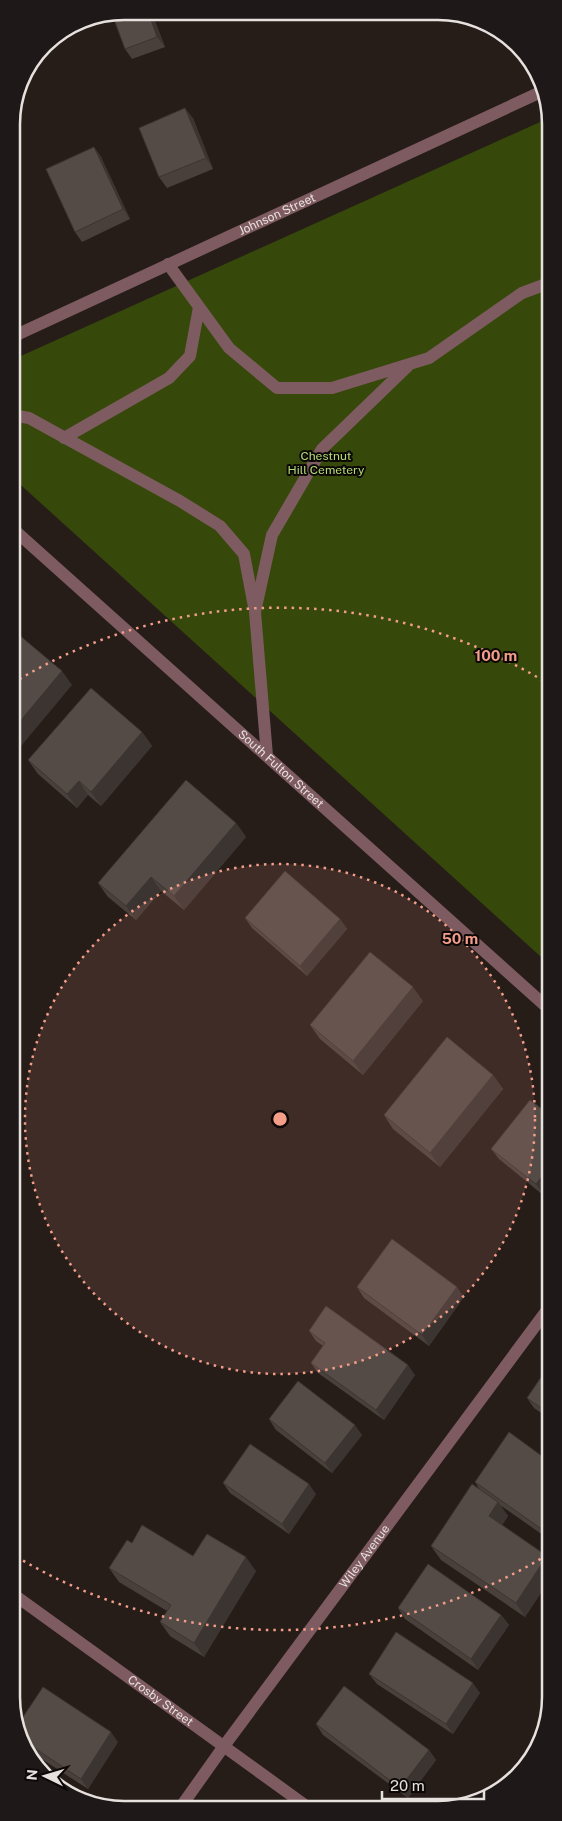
<svg xmlns="http://www.w3.org/2000/svg" width="562" height="1821" viewBox="0 0 562 1821" font-family="'Public Sans',sans-serif">
	<style>
		.green { fill: #36490a }
		.lines { fill: none; stroke-linecap: round; stroke-linejoin: round }
		.service { stroke: #7e5b61; stroke-width: 12 }
		.minor { stroke: #7e5b61; stroke-width: 12 }
		.tertiary { stroke: #7e5b61; stroke-width: 12 }
		.wall { fill: #49403c }
		.shaded-wall { fill: #3c3431 }
		.building { fill: #554b46; stroke: #3c3431 }
		.ring { fill: none; stroke: #f49e8a; stroke-width: 2.5; stroke-dasharray: 2.5 5 }
		.labels { text-anchor: middle; dominant-baseline: central; stroke-width: 4; stroke-linejoin: round; paint-order: stroke }
		.street-label { font-size: 12px; fill: #e7e1de; stroke: #0c0807 }
		.park-label { font-size: 12px; fill: #b5db76; stroke: #0c0807 }
		.rim { fill: none; stroke: #e7e1de; stroke-width: 2.5 }
		.centre { fill: #f49e8a; stroke: #0c0807; stroke-width: 2.5 }
		.ring-label { font-size: 15px; text-anchor: middle; font-weight: bold; fill: #f49e8a; stroke: #0c0807; stroke-width: 4; stroke-linejoin: round; paint-order: stroke }
	</style>
	<rect width="100%" height="100%" fill="#261d19"/>
	<!-- green -->
	<path class="green" d="M 549,118 L 550,965 L 12,477 L 12,360 Z"/>
	<g class="lines">
		<!-- service -->
		<path class="service" d="M 168,264 L 229,348 L 277,388 L 332,388 L 429,358 L 522,293 L 549,283
			M 12,415 L 29,418 L 180,501 L 220,526 L 244,554 L 254,607
			M 64,438 L 169,378 L 190,356 L 199,307
			M 267,756 L 255,612 L 272,535 L 322,449 L 408,366"/>
		<!-- minor -->
		<g class="minor">
			<path id="s1" d="M 12,337 L 543,91"/>
			<path id="s2" d="M 13,1594 L 309,1808"/>
			<path id="s3" d="M 180,1808 L 224,1746 L 550,1306"/>
		</g>
		<!-- tertiary -->
		<path class="tertiary" id="s4" d="M 12,528 L 550,1010"/>
	</g>
	<!-- wall -->
	<path class="wall" d="M 151,11 L 165,47 L 132,59 L 125,49 Z
		M 193,118 L 213,169 L 167,188 L 159,177 Z
		M 94,147 L 101,157 L 130,219 L 82,242 L 75,232 Z
		M 142,732 L 152,746 L 101,806 L 88,795 L 77,808 L 38,774 L 28,760 Z
		M 236,823 L 246,837 L 184,910 L 161,891 L 136,920 L 108,897 L 98,883 Z
		M 245,918 L 340,919 L 347,929 L 307,976 L 252,928 Z
		M 423,1001 L 363,1075 L 320,1039 L 310,1025 Z
		M 493,1075 L 503,1089 L 440,1167 L 393,1129 L 384,1115 Z
		M 550,1115 L 550,1186 L 543,1195 L 499,1159 L 491,1149 Z
		M 357,1287 L 464,1297 L 429,1346 L 364,1298 Z
		M 309,1331 L 415,1375 L 384,1420 L 318,1373 L 311,1363 L 323,1346 L 316,1341 Z
		M 550,1364 L 550,1419 L 534,1408 L 527,1398 Z
		M 269,1419 L 362,1435 L 332,1473 L 276,1430 Z
		M 550,1462 L 550,1540 L 500,1505 L 508,1516 L 502,1525 L 550,1560 L 550,1579 L 525,1617 L 441,1560 L 431,1546 L 480,1490 L 475,1482 Z
		M 223,1483 L 316,1494 L 289,1534 L 230,1493 Z
		M 193,1556 L 256,1571 L 204,1657 L 170,1636 L 160,1622 L 167,1611 L 119,1582 L 109,1568 Z
		M 398,1608 L 501,1615 L 509,1625 L 478,1670 L 405,1619 Z
		M 369,1674 L 480,1693 L 453,1734 L 377,1684 Z
		M 316,1724 L 429,1750 L 436,1760 L 408,1798 L 323,1735 Z
		M 17,1726 L 118,1742 L 88,1789 L 31,1752 Z"/>
	<!-- shaded-wall -->
	<path class="shaded-wall" d="M 148,11 L 151,11 L 165,47 L 157,37 Z
		M 185,108 L 193,118 L 213,169 L 206,158 Z
		M 94,147 L 101,157 L 130,219 L 123,209 Z
		M 62,671 L 72,685 L 12,757 L 12,731 Z
		M 142,732 L 152,746 L 101,806 L 91,792 Z
		M 79,781 L 88,795 L 77,808 L 67,794 Z
		M 236,823 L 246,837 L 184,910 L 174,896 Z
		M 151,877 L 161,891 L 136,920 L 126,906 Z
		M 340,919 L 347,929 L 307,976 L 300,966 Z
		M 413,987 L 423,1001 L 363,1075 L 353,1061 Z
		M 493,1075 L 503,1089 L 440,1167 L 430,1153 Z
		M 550,1166 L 550,1186 L 543,1195 L 536,1184 Z
		M 457,1287 L 464,1297 L 429,1346 L 422,1335 Z
		M 408,1365 L 415,1375 L 384,1420 L 376,1410 Z
		M 355,1425 L 362,1435 L 332,1473 L 325,1463 Z
		M 309,1484 L 316,1494 L 289,1534 L 282,1524 Z
		M 498,1502 L 508,1516 L 499,1530 L 489,1516 Z
		M 547,1556 L 550,1560 L 550,1579 L 525,1617 L 516,1603 Z
		M 246,1557 L 256,1571 L 204,1657 L 194,1643 Z
		M 501,1615 L 509,1625 L 478,1670 L 471,1659 Z
		M 473,1683 L 480,1693 L 453,1734 L 446,1724 Z
		M 111,1732 L 118,1742 L 88,1789 L 81,1779 Z
		M 429,1750 L 436,1760 L 408,1798 L 400,1788 Z"/>
	<!-- building -->
	<path class="building" d="M 124,11 L 148,11 L 157,37 L 125,49 L 112,14 Z
		M 185,108 L 206,158 L 159,177 L 139,128 Z
		M 94,147 L 123,209 L 75,232 L 46,169 Z
		M 12,629 L 62,671 L 12,731 Z
		M 91,688 L 142,732 L 91,792 L 79,781 L 67,794 L 28,760 Z
		M 186,780 L 236,823 L 174,896 L 151,877 L 126,906 L 98,883 Z
		M 285,871 L 340,919 L 300,966 L 245,918 Z
		M 370,952 L 413,987 L 353,1061 L 310,1025 Z
		M 447,1037 L 493,1075 L 430,1153 L 384,1115 Z
		M 530,1100 L 550,1115 L 550,1166 L 536,1184 L 491,1149 Z
		M 392,1239 L 457,1287 L 422,1335 L 357,1287 Z
		M 326,1306 L 408,1365 L 376,1410 L 311,1363 L 325,1343 L 309,1331 Z
		M 550,1364 L 550,1414 L 527,1398 Z
		M 298,1381 L 355,1425 L 325,1463 L 269,1419 Z
		M 509,1432 L 550,1462 L 550,1535 L 475,1482 Z
		M 250,1444 L 309,1484 L 282,1524 L 223,1483 Z
		M 472,1484 L 498,1502 L 489,1516 L 547,1556 L 516,1603 L 431,1546 Z
		M 142,1525 L 193,1556 L 207,1534 L 246,1557 L 194,1643 L 160,1622 L 171,1605 L 109,1568 L 127,1540 L 132,1543 Z
		M 428,1564 L 501,1615 L 471,1659 L 398,1608 Z
		M 396,1632 L 473,1683 L 446,1724 L 369,1674 Z
		M 344,1686 L 429,1750 L 400,1788 L 316,1724 Z
		M 43,1687 L 111,1732 L 81,1779 L 27,1743 L 17,1726 Z"/>
	<!-- distance rings -->
	<circle cx="280" cy="1119" r="255" fill="#f49e8a" fill-opacity=".12"/>
	<g class="ring">
		<circle cx="280" cy="1119" r="255"/>
		<path d="M547 1555A511 511 0 0 1 17 1557M13 683A511 511 0 0 1 547 683"/>
	</g>
	<g class="labels">
		<!-- street labels -->
		<g class="street-label">
			<text stroke="none"><textPath href="#s1" startOffset="292">Johnson Street</textPath></text>
			<text stroke="none"><textPath href="#s4" startOffset="361">South Fulton Street</textPath></text>
			<text stroke="none"><textPath href="#s3" startOffset="312">Wiley Avenue</textPath></text>
			<text stroke="none"><textPath href="#s2" startOffset="182">Crosby Street</textPath></text>
		</g>
		<!-- park labels -->
		<g class="park-label">
			<text x="326" y="456">Chestnut<tspan x="326" dy="14">Hill Cemetery</tspan></text>
		</g>
	</g>
	<!-- crop -->
	<path d="M0 0H562V1821H0ZM124 20H438A104 104 0 0 1 542 124V1697A104 104 0 0 1 438 1801H124A104 104 0 0 1 20 1697V124A104 104 0 0 1 124 20Z" fill="#1e1918" fill-rule="evenodd"/>
	<path class="rim" d="M124 20H438A104 104 0 0 1 542 124V1697A104 104 0 0 1 438 1801H124A104 104 0 0 1 20 1697V124A104 104 0 0 1 124 20Z"/>
	<circle cx="280" cy="1119" r="8" class="centre"/>
	<g class="ring-label">
		<text x="496" y="661">100 m</text>
		<text x="460" y="944">50 m</text>
	</g>
	<!-- north arrow -->
	<g transform="translate(45 1776) rotate(275)" stroke="#0c0807" stroke-width="4" paint-order="stroke">
	<path d="M0-4L9 19L0 12L-9 19Z" fill="#e7e1de"/>
	<text y="-8" font-size="14" font-weight="bold" text-anchor="middle" fill="#e7e1de">N</text>
	</g>
	<!-- scale -->
	<path d="M382 1791v8h102v-8" fill="none" stroke="#e7e1de" stroke-width="2.5"/>
	<text x="390" y="1791" font-size="15" fill="#e7e1de" stroke="#0c0807" stroke-width="4" paint-order="stroke">20 m</text>
</svg>
